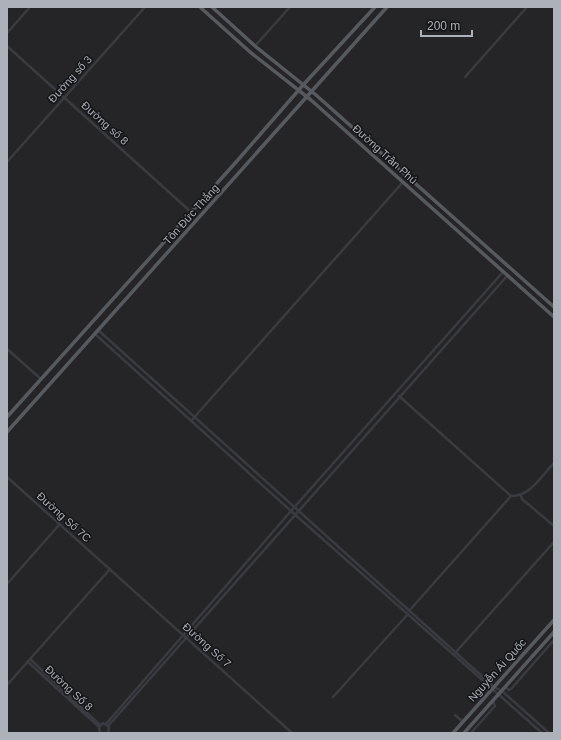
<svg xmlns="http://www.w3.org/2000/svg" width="561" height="740" viewBox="0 0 561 740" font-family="Helvetica,sans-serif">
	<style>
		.built { fill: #252528 }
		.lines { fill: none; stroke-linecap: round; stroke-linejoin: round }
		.minor { stroke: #3a3b40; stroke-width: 2.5 }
		.major { stroke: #56595e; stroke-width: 3.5 }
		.labels { text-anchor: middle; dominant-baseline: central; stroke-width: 3; stroke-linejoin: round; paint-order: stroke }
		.street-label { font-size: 11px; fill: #acb1ba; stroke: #141416 }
	</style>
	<rect width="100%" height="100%" fill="#19191b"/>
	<!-- built -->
	<path class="built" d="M 7,7 L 554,7 L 554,733 L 7,733 Z"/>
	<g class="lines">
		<!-- minor -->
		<path class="minor" d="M 7,33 L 30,7
			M 7,46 L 191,212
			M 255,46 L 290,7
			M 465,77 L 527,7
			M 7,162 L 145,7
			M 98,330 L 494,687 L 502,691 L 549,733
			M 95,334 L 291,511 L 542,733
			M 7,349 L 41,379
			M 399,396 L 511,496 C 530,497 542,475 554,463
			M 191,421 L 403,182
			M 7,477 L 292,733
			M 521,496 L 522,499 L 554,526
			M 7,584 L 59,525
			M 409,611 L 511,496
			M 455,653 L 554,542
			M 30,659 L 100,725
			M 28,662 L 99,727
			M 7,685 L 110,569
			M 505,687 L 509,690 L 511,689 L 554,640
			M 333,697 L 408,614
			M 455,715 L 463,722
			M 106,724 L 291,511 L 503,272
			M 109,725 L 507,276
			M 100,733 L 99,727 L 103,723 L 109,727 L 108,733
			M 471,733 L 495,706 L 493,701"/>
		<!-- major -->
		<path class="major" d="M 200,7 L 250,52 L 311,100 L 554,317
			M 212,7 L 255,46 L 316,95 L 554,307
			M 7,417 L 237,161 L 304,84 L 375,7
			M 7,432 L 387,7
			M 453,733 L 554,620
			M 464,733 L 554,632"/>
	</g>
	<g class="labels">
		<!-- street labels -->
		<g class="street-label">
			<text transform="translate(70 79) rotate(-48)">Đường số 3</text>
			<text transform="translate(105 123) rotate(42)">Đường số 8</text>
			<text transform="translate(385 154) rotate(42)">Đường Trần Phú</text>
			<text transform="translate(191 214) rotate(-48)">Tôn Đức Thắng</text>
			<text transform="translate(64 517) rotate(42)">Đường Số 7C</text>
			<text transform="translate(207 645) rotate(42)">Đường Số 7</text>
			<text transform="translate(497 670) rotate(-48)">Nguyễn Ái Quốc</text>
			<text transform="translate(69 688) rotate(43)">Đường Số 8</text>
		</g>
	</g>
	<!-- border -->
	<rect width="561" height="740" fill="none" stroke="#acb1ba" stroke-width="16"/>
	<!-- scale -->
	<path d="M421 30v6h51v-6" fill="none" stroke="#acb1ba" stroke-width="2"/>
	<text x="427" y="30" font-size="12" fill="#acb1ba" stroke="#141416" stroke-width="3" paint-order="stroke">200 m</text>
</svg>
